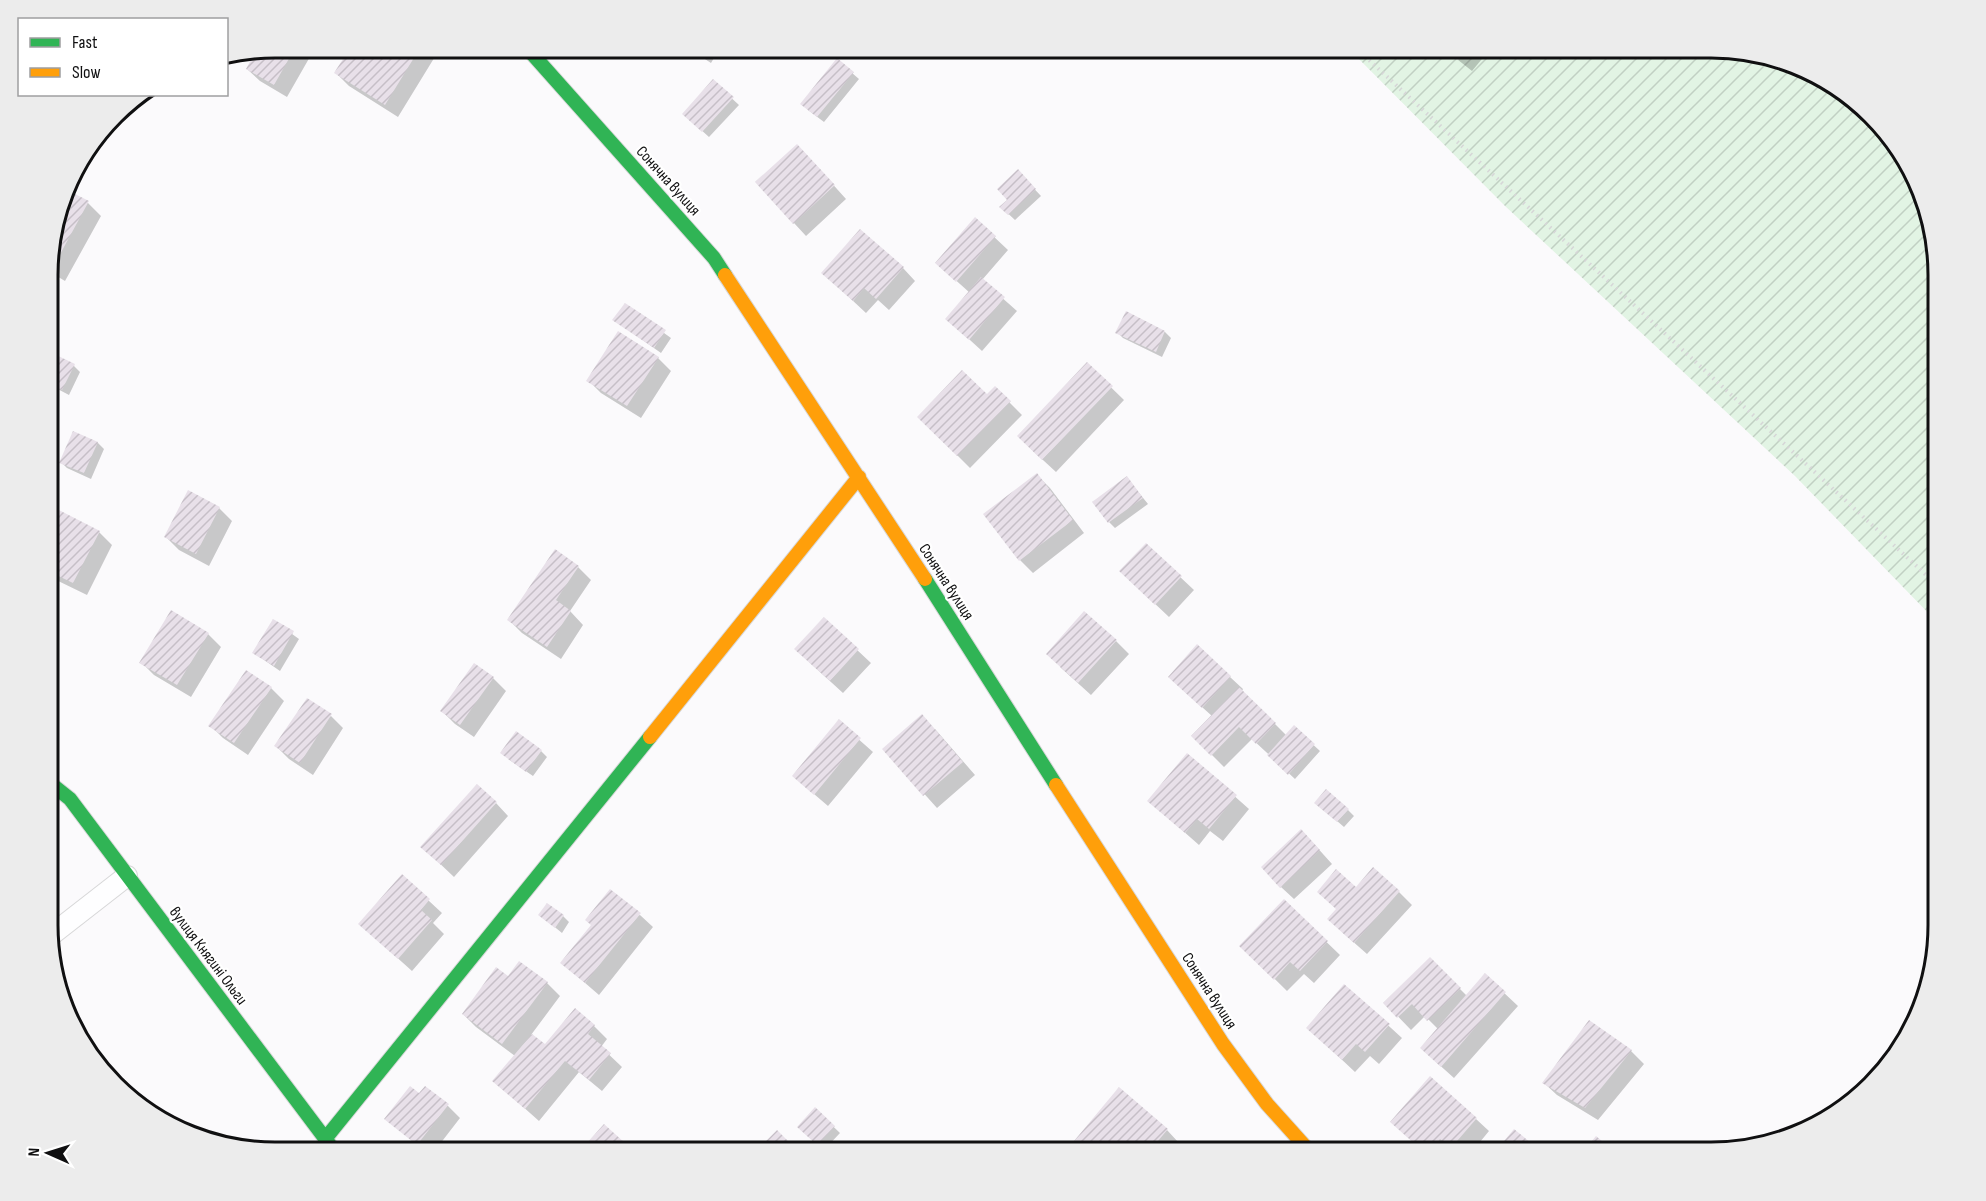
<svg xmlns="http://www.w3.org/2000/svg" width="1986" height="1201" viewBox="0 0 1986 1201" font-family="'Sofia Sans Condensed',sans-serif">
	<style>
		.garden { fill: url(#garden-furrows) }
		.shadow { fill: #0003 }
		.building { fill: url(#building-hatch) }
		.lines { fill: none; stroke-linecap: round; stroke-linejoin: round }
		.lane-casing { stroke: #d8d8d9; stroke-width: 22 }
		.fast-casing { stroke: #d8d8d9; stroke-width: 16 }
		.slow-casing { stroke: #d8d8d9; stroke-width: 16 }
		.path { stroke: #d6d6d7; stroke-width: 4; stroke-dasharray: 1.5 4.5; stroke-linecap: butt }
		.lane { stroke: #fefeff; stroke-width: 20 }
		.fast { stroke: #30b455; stroke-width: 14 }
		.slow { stroke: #ff9f0a; stroke-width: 14 }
		.labels { text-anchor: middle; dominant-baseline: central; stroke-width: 4.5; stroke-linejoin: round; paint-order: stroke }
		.street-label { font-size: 16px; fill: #101011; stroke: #fff }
		.rim { fill: none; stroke: #101011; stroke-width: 3 }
	</style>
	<defs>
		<pattern id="garden-furrows" width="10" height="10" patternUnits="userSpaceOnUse" patternTransform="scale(1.5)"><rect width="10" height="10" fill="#e2f4e4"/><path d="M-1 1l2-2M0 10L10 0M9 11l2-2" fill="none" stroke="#c1d0c3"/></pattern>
		<pattern id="building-hatch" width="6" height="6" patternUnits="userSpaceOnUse" patternTransform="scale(1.5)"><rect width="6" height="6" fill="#e8e0e9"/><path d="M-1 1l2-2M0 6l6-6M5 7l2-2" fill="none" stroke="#c6bfc7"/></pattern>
	</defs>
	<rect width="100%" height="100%" fill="#fbfafc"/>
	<!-- garden -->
	<path class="garden" d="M 1348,48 L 1711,48 L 1770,56 L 1825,79 L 1871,114 L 1907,161 L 1937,260 L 1938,623 L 1795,476 L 1505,206 Z"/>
	<!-- shadow -->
	<path class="shadow" d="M 275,48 L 315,48 L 287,97 L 260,81 L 247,69 Z
		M 351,48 L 428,48 L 436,55 L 398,117 L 349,86 L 336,73 Z
		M 688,48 L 720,48 L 711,63 Z
		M 1443,48 L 1491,48 L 1472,71 Z
		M 837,60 L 859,79 L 824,122 L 808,110 Z
		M 713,81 L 739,105 L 709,137 L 690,120 Z
		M 810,159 L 846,199 L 806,236 L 794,223 Z
		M 1024,178 L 1041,196 L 1015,220 L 1001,207 L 1009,200 Z
		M 67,191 L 88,203 L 101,216 L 65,281 L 50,272 L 50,246 Z
		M 975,219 L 1008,250 L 982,280 L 1017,311 L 982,351 L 947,319 L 970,293 L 950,275 Z
		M 903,268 L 915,281 L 889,310 L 878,300 L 866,313 L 823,273 Z
		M 625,305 L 671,338 L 661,353 L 614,320 Z
		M 1117,332 L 1165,332 L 1171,338 L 1162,357 L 1123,338 Z
		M 50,354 L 74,366 L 80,372 L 69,395 L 50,385 Z
		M 658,358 L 671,371 L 641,418 L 601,393 L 588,380 Z
		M 1087,364 L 1124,400 L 1056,472 L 1031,449 Z
		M 995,388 L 1022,415 L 970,468 L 919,417 L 987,396 Z
		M 73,433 L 98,443 L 104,449 L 91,479 L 67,468 L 61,462 Z
		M 1037,475 L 1050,488 L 1084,533 L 1033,573 L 1020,560 Z
		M 1127,478 L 1148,504 L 1115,528 L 1109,522 Z
		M 219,508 L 232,521 L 209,566 L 179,550 L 166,537 Z
		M 53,509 L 99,532 L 112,545 L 87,595 L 50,577 L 50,516 Z
		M 1146,545 L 1194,590 L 1169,617 L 1134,584 Z
		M 578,567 L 591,580 L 570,611 L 583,625 L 561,659 L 522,633 L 509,620 Z
		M 824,619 L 871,663 L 843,693 L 809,662 Z
		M 274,621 L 299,639 L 280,671 L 254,653 Z
		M 208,634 L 221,647 L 191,697 L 154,675 L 141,662 Z
		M 1116,641 L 1129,654 L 1091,695 L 1060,667 Z
		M 247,672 L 271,688 L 284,701 L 248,755 L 223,738 L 210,725 Z
		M 1230,677 L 1243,689 L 1242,691 L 1287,736 L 1294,727 L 1320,751 L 1295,779 L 1252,739 L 1224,767 L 1193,736 L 1212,716 L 1183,690 Z
		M 493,678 L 506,691 L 474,737 L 455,724 L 442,711 Z
		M 331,716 L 343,728 L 313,775 L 289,759 L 276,746 Z
		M 839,722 L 873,752 L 828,806 L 807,788 Z
		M 935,729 L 975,775 L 937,808 L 884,749 Z
		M 541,751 L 547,757 L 533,776 L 508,759 Z
		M 1188,755 L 1249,809 L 1223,841 L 1210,831 L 1199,845 L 1149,801 Z
		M 496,803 L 508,816 L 454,877 L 435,859 Z
		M 1322,808 L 1348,810 L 1354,816 L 1344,827 Z
		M 1314,844 L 1332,864 L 1294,899 L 1281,887 Z
		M 402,876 L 442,913 L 433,923 L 444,934 L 412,971 L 373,936 Z
		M 1356,889 L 1399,892 L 1412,905 L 1367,954 L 1342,932 Z
		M 1284,901 L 1340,955 L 1314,983 L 1304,974 L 1287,991 L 1241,946 Z
		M 540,915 L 563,916 L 569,922 L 562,933 Z
		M 640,915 L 653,927 L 599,995 L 562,963 L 592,926 Z
		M 1430,959 L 1467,996 L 1485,975 L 1518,1006 L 1454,1078 L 1435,1061 L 1438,1029 L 1425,1016 L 1411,1030 L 1385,1003 Z
		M 508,978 L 547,983 L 560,996 L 531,1035 L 545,1046 L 594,1026 L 607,1039 L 601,1047 L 622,1067 L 602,1091 L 579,1072 L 539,1121 L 494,1081 L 515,1056 L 476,1027 L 463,1014 Z
		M 1345,986 L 1402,1038 L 1379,1064 L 1370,1056 L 1355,1072 L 1308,1028 Z
		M 1590,1022 L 1631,1051 L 1644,1064 L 1598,1120 L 1557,1095 L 1544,1083 Z
		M 419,1095 L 448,1106 L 460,1118 L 433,1153 L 426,1153 L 386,1118 Z
		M 815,1109 L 840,1133 L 824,1150 L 805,1133 Z
		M 1476,1119 L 1489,1131 L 1471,1153 L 1454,1151 L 1452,1153 L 1425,1153 L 1392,1122 Z
		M 1167,1130 L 1179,1143 L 1171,1153 L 1076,1153 Z"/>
	<!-- building -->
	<path class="building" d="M 275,48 L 295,48 L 274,85 L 246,69 L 255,52 Z
		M 350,48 L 420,48 L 385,105 L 334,73 Z
		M 1444,48 L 1468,48 L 1458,60 Z
		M 837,58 L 854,72 L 817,117 L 800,104 Z
		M 713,79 L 734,97 L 702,132 L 682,114 Z
		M 797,144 L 835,185 L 793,224 L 755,182 Z
		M 1018,169 L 1036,189 L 1008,215 L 999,207 L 1007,200 L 997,189 Z
		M 67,190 L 89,201 L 52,269 L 50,268 L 50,246 Z
		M 975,217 L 996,236 L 956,282 L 935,263 Z
		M 860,229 L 904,267 L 876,299 L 864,288 L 853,301 L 821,273 Z
		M 981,277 L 1005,297 L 969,340 L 945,319 Z
		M 625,303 L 666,330 L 654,348 L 612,320 Z
		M 1126,311 L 1165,331 L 1156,352 L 1115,333 Z
		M 618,331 L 659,357 L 627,406 L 586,381 Z
		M 50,352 L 75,364 L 62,390 L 50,384 Z
		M 1087,362 L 1113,386 L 1042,460 L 1017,436 Z
		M 962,370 L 987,394 L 995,386 L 1011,401 L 957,456 L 917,417 Z
		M 73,431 L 98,442 L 84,473 L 59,463 Z
		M 1037,473 L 1073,520 L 1019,561 L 983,514 Z
		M 1127,476 L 1143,498 L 1108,523 L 1092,502 Z
		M 188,490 L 220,507 L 196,554 L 164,537 Z
		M 53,507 L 100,531 L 73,583 L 50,572 L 50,512 Z
		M 1146,543 L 1182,576 L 1155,605 L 1119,571 Z
		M 555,549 L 579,566 L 556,600 L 571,611 L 547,647 L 507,620 Z
		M 171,610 L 209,633 L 177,685 L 139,663 Z
		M 1084,611 L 1117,640 L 1078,683 L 1046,654 Z
		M 824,617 L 859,649 L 830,681 L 794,649 Z
		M 273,619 L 294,631 L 274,666 L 252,653 Z
		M 1197,644 L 1231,676 L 1202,708 L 1168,677 Z
		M 474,663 L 494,677 L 460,725 L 440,711 Z
		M 246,670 L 272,687 L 234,743 L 208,726 Z
		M 1239,687 L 1276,723 L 1256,744 L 1239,727 L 1211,756 L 1191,736 Z
		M 307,698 L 332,714 L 300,763 L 274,746 Z
		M 922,714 L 963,762 L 923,796 L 882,749 Z
		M 839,719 L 861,738 L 814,795 L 792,776 Z
		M 1294,725 L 1315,744 L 1288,775 L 1267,755 Z
		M 516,731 L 542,750 L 526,772 L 500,753 Z
		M 1187,753 L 1237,795 L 1209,829 L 1197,819 L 1185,833 L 1147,801 Z
		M 477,784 L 497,802 L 441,865 L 420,847 Z
		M 1326,789 L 1349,809 L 1337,822 L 1314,803 Z
		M 1301,829 L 1320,850 L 1280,888 L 1261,867 Z
		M 1373,867 L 1400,891 L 1354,943 L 1327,919 L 1336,909 L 1317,892 L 1336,869 L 1356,887 Z
		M 402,874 L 430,899 L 421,910 L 432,920 L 398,959 L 358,924 Z
		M 610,889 L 641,913 L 585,983 L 560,963 L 591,925 L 585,920 Z
		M 1284,899 L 1328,941 L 1300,971 L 1290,962 L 1274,980 L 1239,946 Z
		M 547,903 L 564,915 L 555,928 L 538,915 Z
		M 1430,957 L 1461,988 L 1427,1021 L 1412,1004 L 1397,1018 L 1383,1003 Z
		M 519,961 L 548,982 L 502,1044 L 462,1014 L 496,967 L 508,976 Z
		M 1485,973 L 1506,992 L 1441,1067 L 1420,1048 Z
		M 1344,984 L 1390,1024 L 1365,1052 L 1356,1044 L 1342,1060 L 1306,1028 Z
		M 575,1008 L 595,1025 L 588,1034 L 611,1053 L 589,1080 L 565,1061 L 525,1109 L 492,1081 L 532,1034 L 545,1044 Z
		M 1589,1020 L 1632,1050 L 1585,1108 L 1542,1083 Z
		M 1430,1076 L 1477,1118 L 1451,1148 L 1440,1139 L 1429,1153 L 1425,1153 L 1390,1122 Z
		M 410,1086 L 419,1093 L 425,1086 L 449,1104 L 417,1145 L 384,1119 Z
		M 1119,1087 L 1168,1129 L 1148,1153 L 1075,1153 L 1069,1147 Z
		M 815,1107 L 835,1126 L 817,1145 L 797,1127 Z
		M 604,1124 L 636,1153 L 578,1153 Z
		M 1514,1129 L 1541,1151 L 1539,1153 L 1494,1153 Z
		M 777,1130 L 800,1153 L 754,1153 Z
		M 1596,1136 L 1616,1153 L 1582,1153 Z"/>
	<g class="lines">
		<!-- lane casing -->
		<g class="lane-casing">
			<path id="lane" d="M 50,936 L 127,876"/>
		</g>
		<!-- fast casing -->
		<g class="fast-casing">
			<path id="fast" d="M 527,48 L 714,258 L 725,275
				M 925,579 L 1056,785
				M 50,783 L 70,799 L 336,1153
				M 325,1139 L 650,737"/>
		</g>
		<!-- slow casing -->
		<g class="slow-casing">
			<path id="slow" d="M 725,275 L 925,579
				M 650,737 L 859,477
				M 1056,785 L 1223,1044 L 1267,1104 L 1311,1153"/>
		</g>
		<!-- path -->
		<path class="path" d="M 1356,48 L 1938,586"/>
		<!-- lane -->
		<use href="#lane" class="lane"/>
		<!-- fast -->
		<use href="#fast" class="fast"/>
		<!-- slow -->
		<use href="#slow" class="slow"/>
	</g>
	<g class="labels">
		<!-- street labels -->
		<g class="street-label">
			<text transform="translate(668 181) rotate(48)">Сонячна вулиця</text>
			<text transform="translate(946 582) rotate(57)">Сонячна вулиця</text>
			<text transform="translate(208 956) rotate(53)">вулиця Княгині Ольги</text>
			<text transform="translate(1209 991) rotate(57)">Сонячна вулиця</text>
		</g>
	</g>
	<!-- crop -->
	<path d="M0 0H1986V1201H0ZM275 58H1711A217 217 0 0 1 1928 275V925A217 217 0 0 1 1711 1142H275A217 217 0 0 1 58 925V275A217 217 0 0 1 275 58Z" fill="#ececec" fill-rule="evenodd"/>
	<path class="rim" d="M275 58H1711A217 217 0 0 1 1928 275V925A217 217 0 0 1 1711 1142H275A217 217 0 0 1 58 925V275A217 217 0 0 1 275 58Z"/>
	<!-- legend -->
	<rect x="18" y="18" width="210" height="78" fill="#ffffff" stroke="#9f9fa0" stroke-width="1.5"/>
	<rect x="30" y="38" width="30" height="9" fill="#30b455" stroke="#9f9fa0" stroke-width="1.5"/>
	<text x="72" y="48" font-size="18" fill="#101011">Fast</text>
	<rect x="30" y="68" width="30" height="9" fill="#ff9f0a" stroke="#9f9fa0" stroke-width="1.5"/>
	<text x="72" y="78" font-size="18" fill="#101011">Slow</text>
	<!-- north arrow -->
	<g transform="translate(48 1153) rotate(273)" stroke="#ffffff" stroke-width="4.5" paint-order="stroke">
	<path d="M0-4.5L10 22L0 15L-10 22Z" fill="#101011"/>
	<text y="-9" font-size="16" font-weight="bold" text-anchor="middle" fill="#101011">N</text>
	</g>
</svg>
